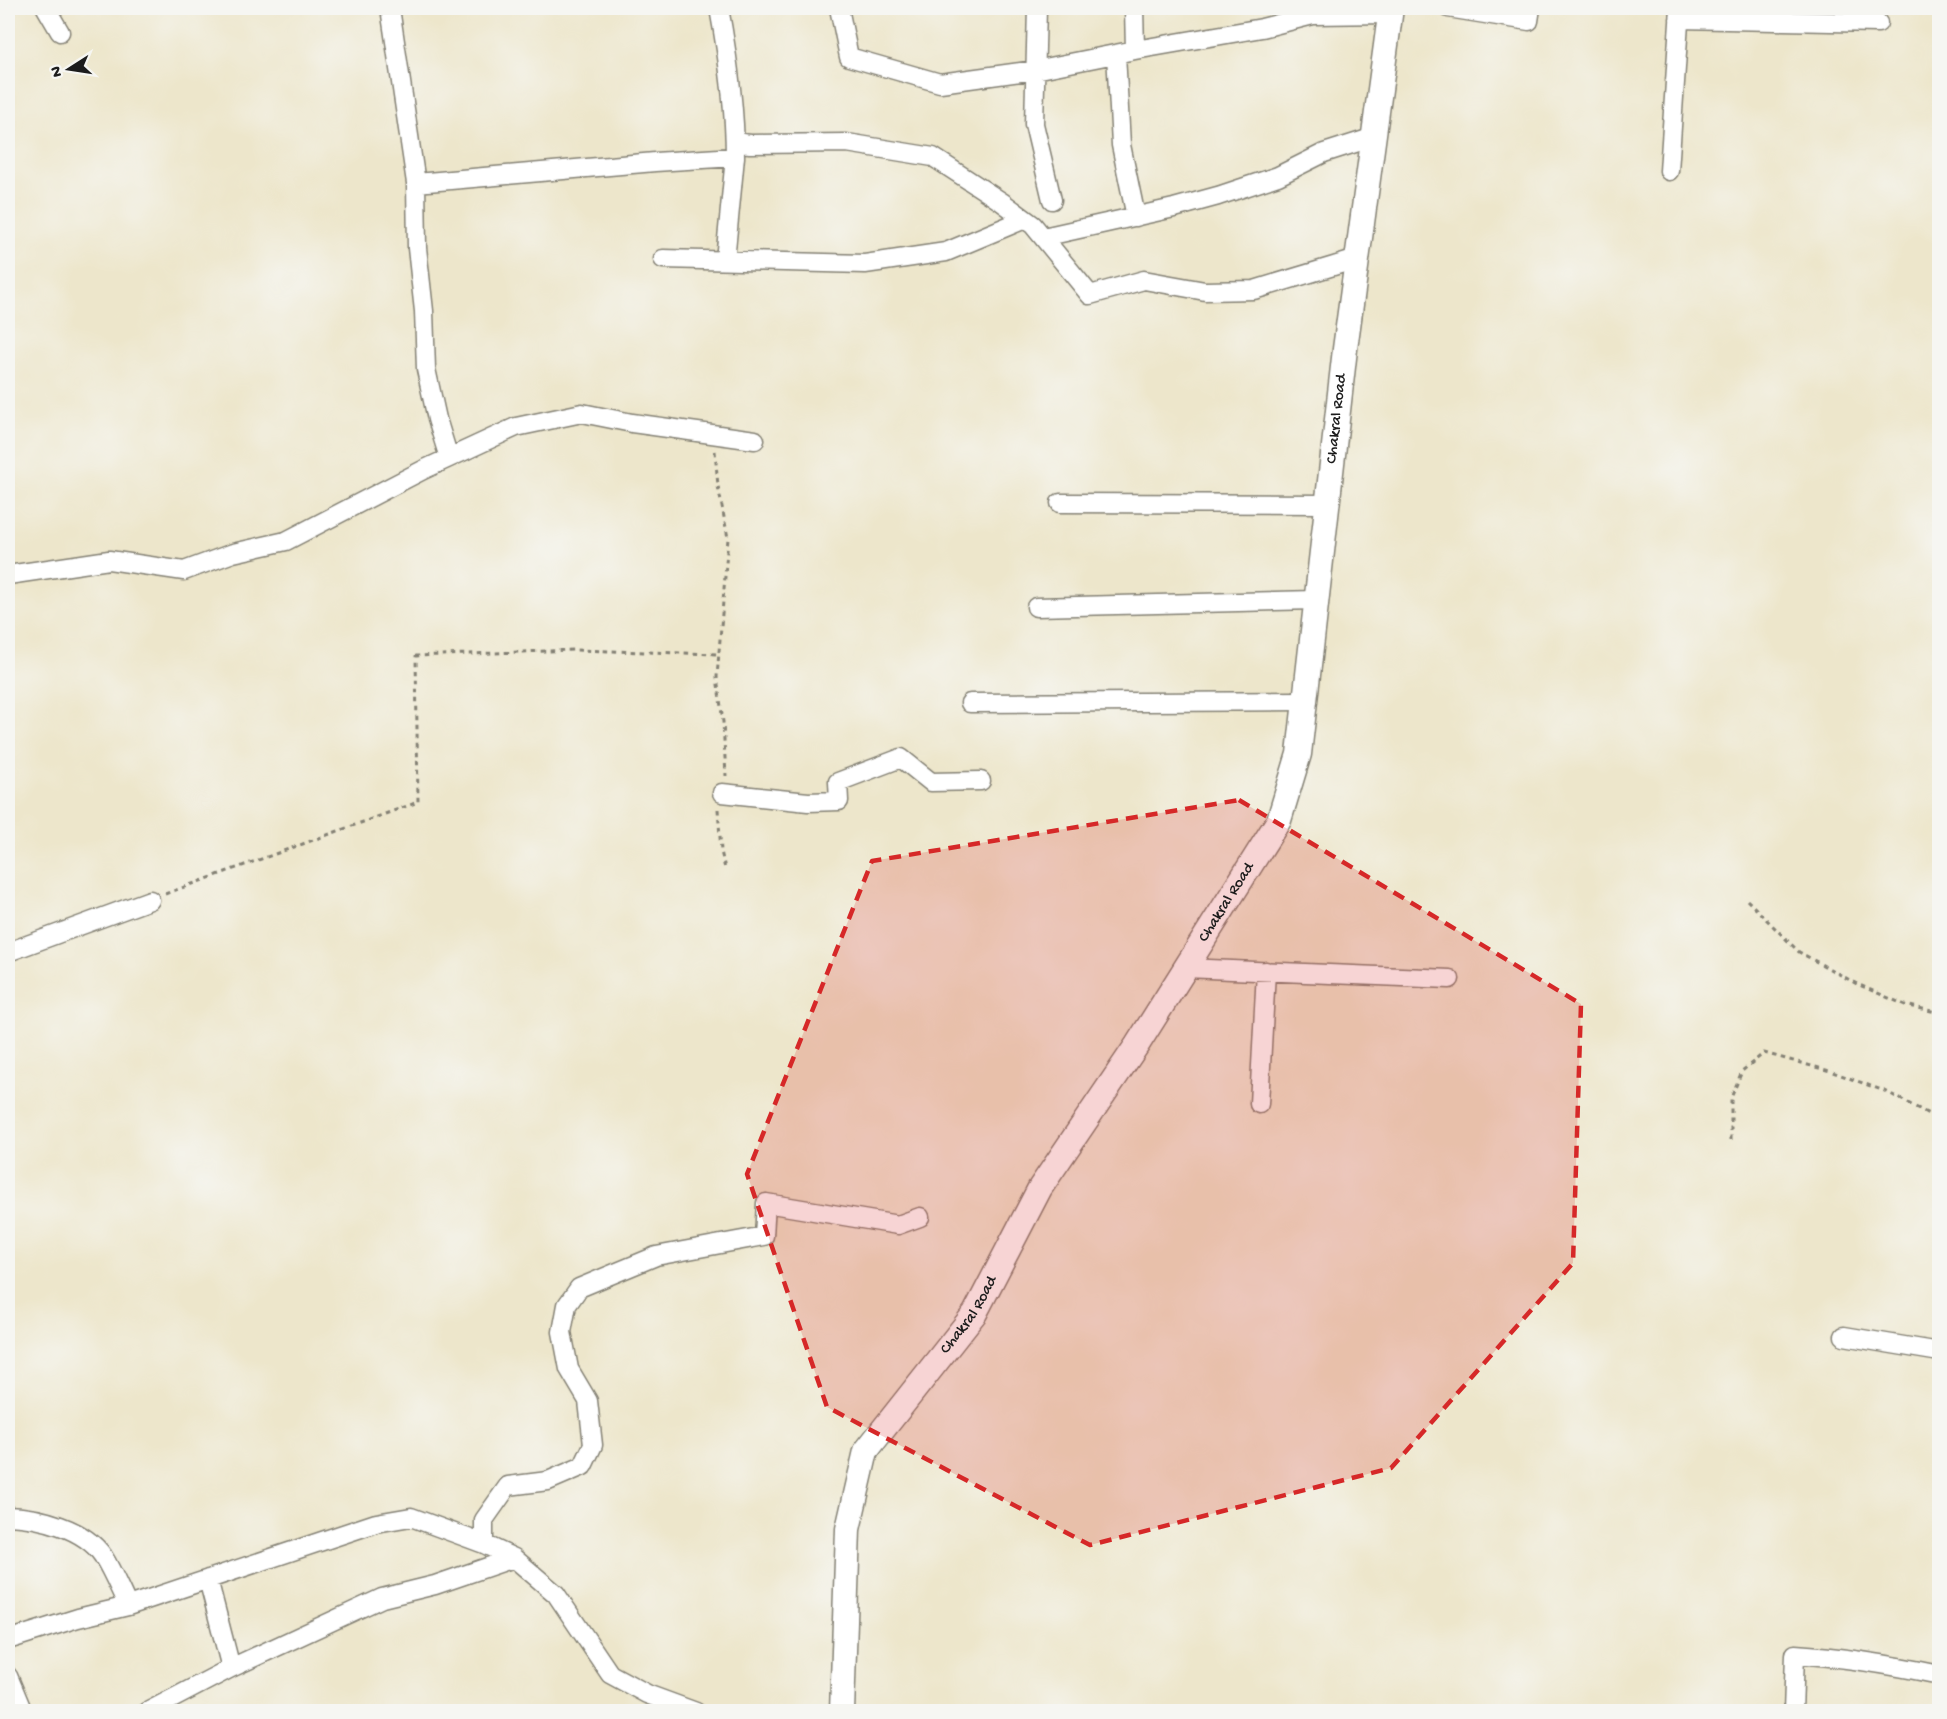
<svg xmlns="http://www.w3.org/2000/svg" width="1947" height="1719" viewBox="0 0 1947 1719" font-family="'Gochi Hand',sans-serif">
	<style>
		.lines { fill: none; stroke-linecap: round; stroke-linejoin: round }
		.minor-casing { stroke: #848174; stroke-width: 21 }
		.tertiary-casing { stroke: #848174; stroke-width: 27 }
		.path { stroke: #848174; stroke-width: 3; stroke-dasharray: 4.5 4.5; stroke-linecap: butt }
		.minor { stroke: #fff; stroke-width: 18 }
		.tertiary { stroke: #fff; stroke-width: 24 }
		.marked { fill: #d62828; fill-opacity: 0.2; stroke: #d62828; stroke-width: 4.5; stroke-dasharray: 12 8; stroke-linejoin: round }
		.labels { text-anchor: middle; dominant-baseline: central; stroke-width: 6; stroke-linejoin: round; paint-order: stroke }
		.street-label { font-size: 16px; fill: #1c1c1c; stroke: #f6f6f2 }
	</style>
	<rect width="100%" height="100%" fill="#f6f6f2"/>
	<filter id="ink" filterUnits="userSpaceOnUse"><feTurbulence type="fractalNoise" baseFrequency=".0167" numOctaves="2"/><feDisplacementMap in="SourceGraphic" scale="12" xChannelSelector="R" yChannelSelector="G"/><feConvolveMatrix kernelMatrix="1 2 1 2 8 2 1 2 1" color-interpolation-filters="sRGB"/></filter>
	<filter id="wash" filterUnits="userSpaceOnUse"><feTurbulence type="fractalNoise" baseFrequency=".008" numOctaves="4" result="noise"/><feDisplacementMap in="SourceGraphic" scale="24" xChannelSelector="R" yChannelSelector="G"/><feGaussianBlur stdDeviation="1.35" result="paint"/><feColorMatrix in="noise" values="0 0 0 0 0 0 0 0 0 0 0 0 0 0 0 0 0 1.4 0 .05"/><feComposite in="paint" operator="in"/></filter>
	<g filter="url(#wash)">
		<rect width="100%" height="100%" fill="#ede6cb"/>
	</g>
	<g filter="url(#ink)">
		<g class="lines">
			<!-- minor casing -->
			<g class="minor-casing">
				<path id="minor" d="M 46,8 L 60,32
					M 390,8 L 416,183 L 417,248 L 424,311 L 426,369 L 437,419 L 449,458
					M 719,8 C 728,57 735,107 735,157 L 725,260
					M 839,8 L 849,57 L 940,83 L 1035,70 L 1135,50 L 1262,28 L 1313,15 L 1390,14
					M 1037,8 L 1034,124 L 1052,200
					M 1134,8 L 1135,50
					M 1448,8 L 1529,21 L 1531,8
					M 1679,19 L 1878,23
					M 1116,54 L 1121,145 L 1136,217
					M 735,142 L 750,144 L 847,143 L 933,157 L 1002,202 L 1033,225 L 1090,295 L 1144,280 L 1205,291 L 1254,290 L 1357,259
					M 1669,171 L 1680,8
					M 416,183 L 655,162 L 735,157
					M 1043,237 L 1174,208 L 1218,196 L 1278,176 L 1324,153 L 1374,137
					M 663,259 L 865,264 L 946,252 L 1025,219
					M 1060,503 L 1327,504
					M 8,575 L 109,560 L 184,571 L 233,553 L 286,541 L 423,470 L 516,427 L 582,413 L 632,423 L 755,440
					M 1036,607 L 1316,600
					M 970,703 L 1304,701
					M 722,793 L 808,802 L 839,801 L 838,782 L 901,758 L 931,782 L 981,781
					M 8,952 L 150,900
					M 1185,968 L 1450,979
					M 1259,1104 L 1266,971
					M 1844,1336 L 1940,1352
					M 8,1516 C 39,1517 84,1528 103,1556 C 113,1572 120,1590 128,1606
					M 484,1544 L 484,1520 L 508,1486 L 548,1481 L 583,1466 L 593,1445 L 588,1401 L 569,1369 L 562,1332 L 567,1305 L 579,1288 L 656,1256 L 764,1236 L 766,1203 L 898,1225 L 920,1217
					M 208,1579 L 231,1668
					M 8,1640 L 78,1618 L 128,1606 L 376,1523 L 411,1517 L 484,1544 L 514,1558 L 556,1594 L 610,1674 L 647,1694 L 696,1712
					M 8,1676 L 23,1712
					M 147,1712 L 231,1668 L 382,1598 L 435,1585 L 514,1558
					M 1793,1712 L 1795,1654 C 1844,1657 1892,1665 1940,1675"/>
			</g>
			<!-- tertiary casing -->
			<g class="tertiary-casing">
				<g id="tertiary">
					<path id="s1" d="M 842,1712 L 848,1529 L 866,1451 L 975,1313 L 1040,1188 L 1137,1045 L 1279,820 L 1299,754 L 1345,349 L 1391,8"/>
				</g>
			</g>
			<!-- path -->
			<path class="path" d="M 715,451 L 718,486 L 728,538 L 717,677 L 723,722 L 726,776
				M 718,809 L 721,851 L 725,869
				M 165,894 L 418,802 L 416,656 L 573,650 L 719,654
				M 1747,900 L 1799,952 L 1857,984 L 1905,1005 L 1940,1013
				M 1731,1140 L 1731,1098 L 1742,1071 L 1764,1053 L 1830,1071 L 1887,1092 L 1940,1120"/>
			<!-- minor -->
			<use href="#minor" class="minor"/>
			<!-- tertiary -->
			<use href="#tertiary" class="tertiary"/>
		</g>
	</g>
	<!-- marked area -->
	<path class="marked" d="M 1239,800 L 1581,1004 L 1573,1263 L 1391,1468 L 1090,1545 L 827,1407 L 747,1174 L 872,861 Z"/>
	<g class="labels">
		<!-- street labels -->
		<g class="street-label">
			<text stroke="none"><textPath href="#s1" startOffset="1425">Chakral Road</textPath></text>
			<text stroke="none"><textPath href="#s1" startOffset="921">Chakral Road</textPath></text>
			<text stroke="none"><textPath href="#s1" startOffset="434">Chakral Road</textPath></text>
		</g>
	</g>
	<!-- margin -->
	<rect width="1947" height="1719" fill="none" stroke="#f6f6f2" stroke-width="30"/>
	<!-- north arrow -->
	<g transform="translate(69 69) rotate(258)" stroke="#f6f6f2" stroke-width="4.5" paint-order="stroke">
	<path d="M0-4.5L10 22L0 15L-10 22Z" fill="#1c1c1c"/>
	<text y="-9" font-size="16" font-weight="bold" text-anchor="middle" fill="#1c1c1c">N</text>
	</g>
</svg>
